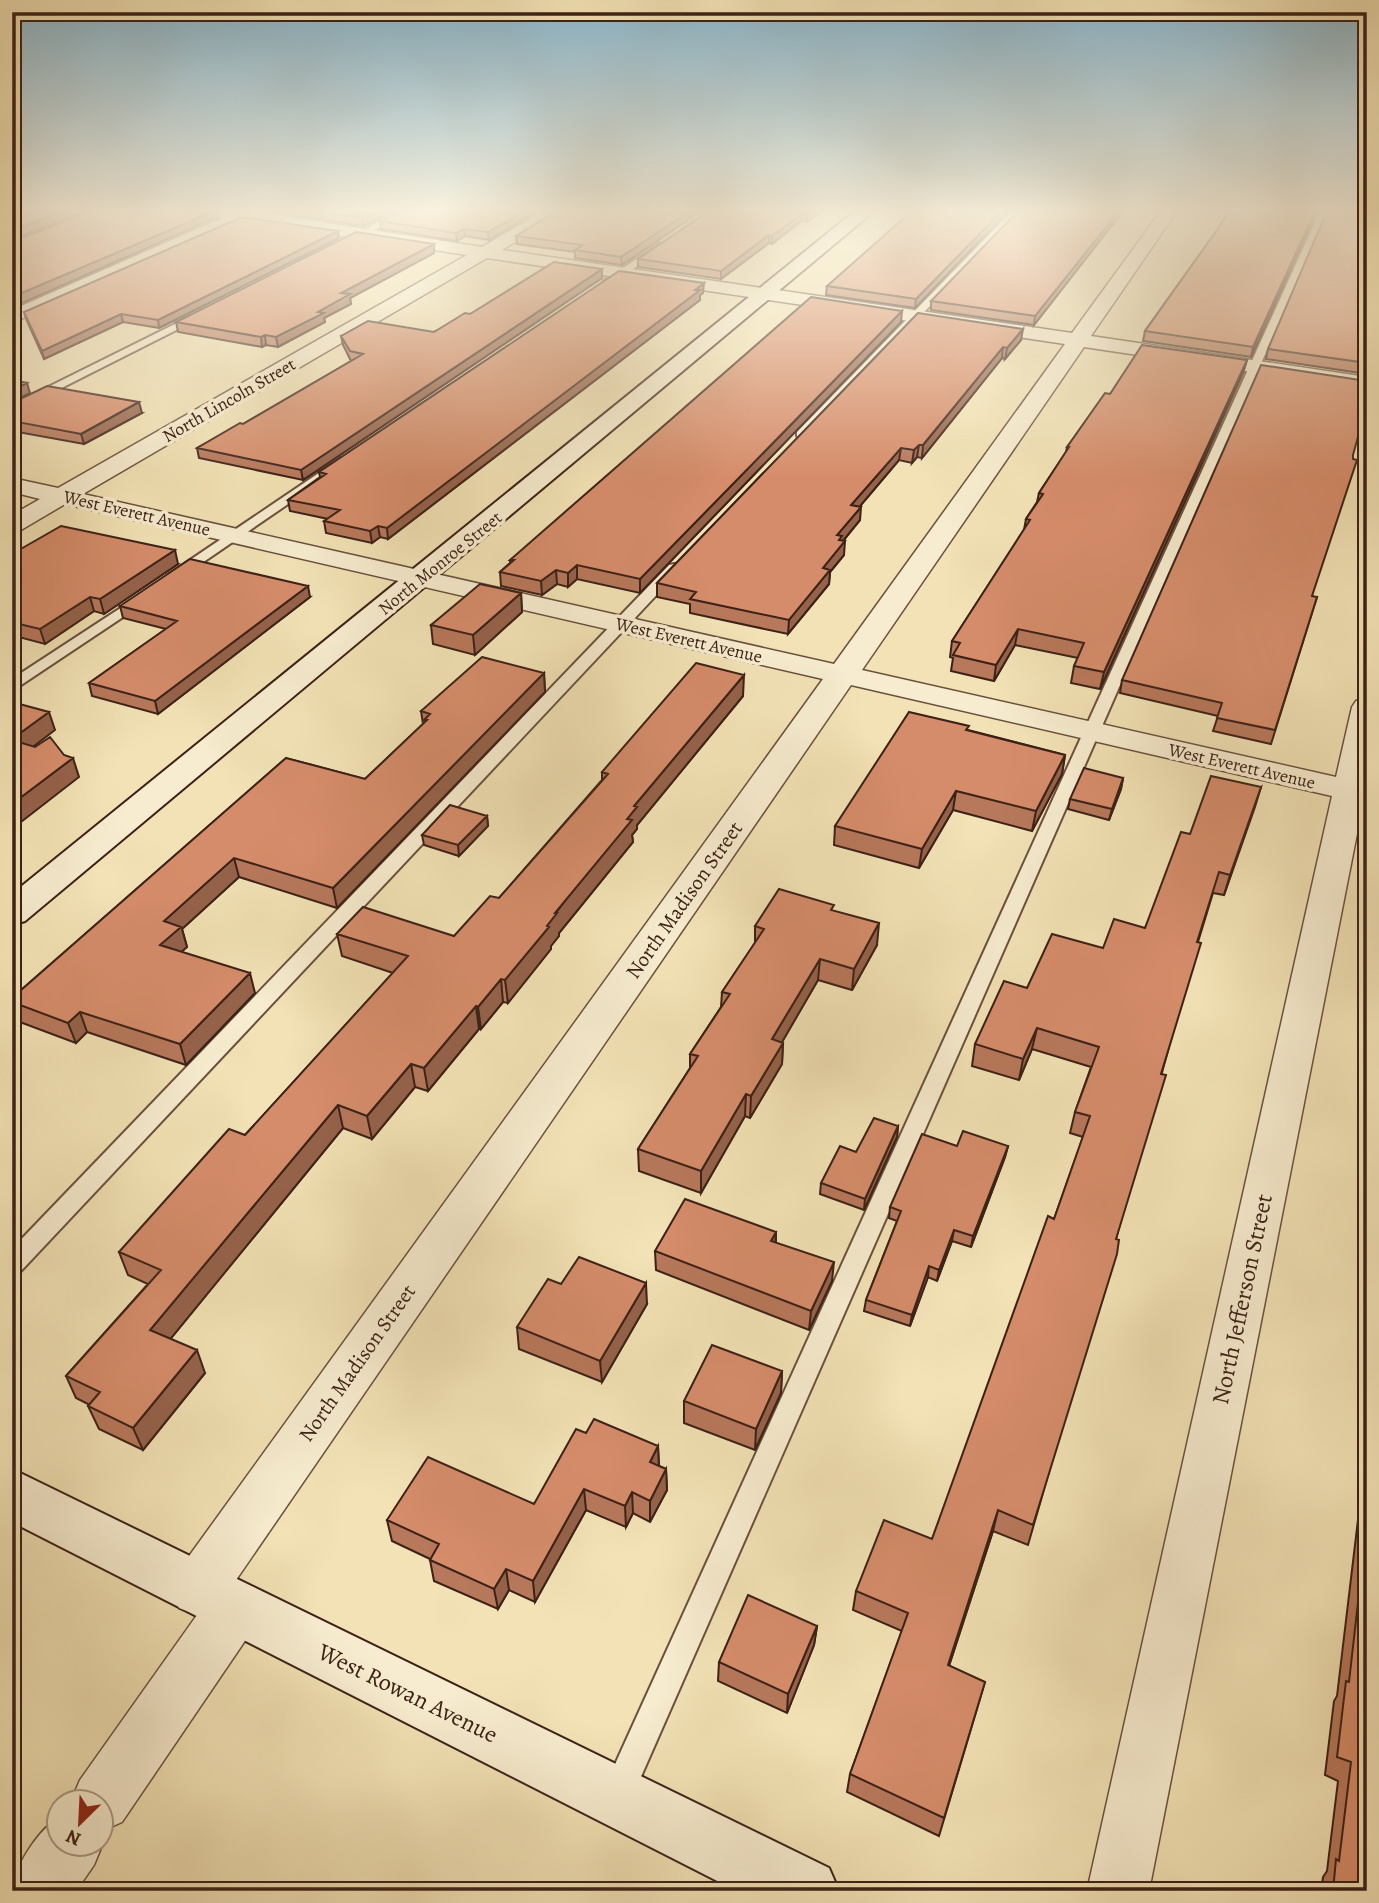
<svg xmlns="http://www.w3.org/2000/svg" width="1379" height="1903" viewBox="0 0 1379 1903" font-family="Alegreya,serif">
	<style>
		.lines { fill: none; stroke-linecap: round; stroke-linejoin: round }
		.lane-casing { stroke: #6a513e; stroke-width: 4 }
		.street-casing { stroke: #6a513e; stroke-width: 3 }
		.secondary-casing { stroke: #3c2117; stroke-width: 4 }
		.lane { fill: #f7eccf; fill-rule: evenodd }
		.street { fill: #f7eccf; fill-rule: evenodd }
		.secondary { fill: #f7eccf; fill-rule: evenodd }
		.wall { fill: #b7785b; stroke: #3c2117; stroke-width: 2 }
		.shaded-wall { fill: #95624a; stroke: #3c2117; stroke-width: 2 }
		.building { fill: #d58c6a; stroke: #3c2117; stroke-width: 2 }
		.labels { text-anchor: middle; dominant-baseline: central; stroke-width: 7; stroke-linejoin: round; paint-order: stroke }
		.far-street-label { font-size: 18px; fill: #3c2117; stroke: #f7eccf }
		.street-label { font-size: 21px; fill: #3c2117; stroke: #f7eccf }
		.near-street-label { font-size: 24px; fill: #3c2117; stroke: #f7eccf }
	</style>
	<rect width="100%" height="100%" fill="#f2e2b5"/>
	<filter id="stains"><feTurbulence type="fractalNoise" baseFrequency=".00286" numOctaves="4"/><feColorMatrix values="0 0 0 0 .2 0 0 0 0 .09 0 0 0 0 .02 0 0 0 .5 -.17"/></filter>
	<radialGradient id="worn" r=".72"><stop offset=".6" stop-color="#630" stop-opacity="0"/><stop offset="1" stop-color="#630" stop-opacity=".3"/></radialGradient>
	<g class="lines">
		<!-- lane casing -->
		<g class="lane-casing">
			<path id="lane" d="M 399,211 L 410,211 L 350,243 L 343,241 Z
				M 1012,211 L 1021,211 L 805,436 L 797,436 L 797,432 Z
				M 1320,211 L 1328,211 L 629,1804 L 618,1809 L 607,1804 L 602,1793 L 607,1782 Z
				M 660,243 L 665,246 L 663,248 L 610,285 L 604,285 L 604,281 Z
				M 195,314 L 204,316 L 12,413 L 12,405 Z
				M 341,458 L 347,462 L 345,465 L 180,578 L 175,579 L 168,575 Z
				M 674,564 L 679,565 L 679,571 L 20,1272 L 12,1275 L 12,1249 L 669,565 Z
				M 142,594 L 147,595 L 147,601 L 12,691 L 12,679 Z"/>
		</g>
		<!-- street casing -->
		<g class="street-casing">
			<path id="street" d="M 198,211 L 249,211 L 482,247 L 544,211 L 564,211 L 502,250 L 1072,333 L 1161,211 L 1177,211 L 1091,336 L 1367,377 L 1367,389 L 1084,347 L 862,670 L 1336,777 L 1352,707 L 1356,701 L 1367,698 L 1367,804 L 1363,803 L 1149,1891 L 1087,1891 L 1332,796 L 851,685 L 236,1580 L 255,1588 L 263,1607 L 255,1626 L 122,1822 L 102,1831 L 102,1801 L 71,1801 L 80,1780 L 197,1615 L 179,1608 L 171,1589 L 179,1570 L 823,679 L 65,504 L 21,530 L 12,532 L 12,515 L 40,499 L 12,492 L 12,478 L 58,488 L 467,255 L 243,221 L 12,323 L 12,310 L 222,218 L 200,214 ZM 487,258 L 1065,344 L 834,664 L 83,494 Z
				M 60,1818 L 60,1843 L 102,1843 L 102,1840 L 103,1843 L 94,1865 L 76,1891 L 12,1891 C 12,1870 41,1825 60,1818 Z"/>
		</g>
		<!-- secondary casing -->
		<g class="secondary-casing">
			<path id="secondary" d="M 855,211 L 874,211 L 25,921 L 12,925 L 12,894 Z
				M 12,1469 L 829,1868 L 839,1891 L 737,1891 L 12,1522 Z"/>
		</g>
		<!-- lane -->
		<use href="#lane" class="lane"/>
		<!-- street -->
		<use href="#street" class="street"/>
		<!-- secondary -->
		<use href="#secondary" class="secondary"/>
	</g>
	<!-- wall -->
	<path class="wall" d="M 268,211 L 393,211 L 363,226 Z
		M 538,211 L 489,240 L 465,236 L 457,241 L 381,229 L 380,221 Z
		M 701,211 L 622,265 L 575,258 L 575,252 L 517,244 L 516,236 Z
		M 709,211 L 821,211 L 807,222 L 801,221 L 772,244 L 769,243 L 721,279 L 638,267 L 638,259 Z
		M 1008,211 L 915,308 L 826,295 L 827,286 Z
		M 1123,211 L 1034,325 L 931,310 L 931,301 Z
		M 1229,211 L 1317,211 L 1251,357 L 1143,341 L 1145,331 L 1217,230 Z
		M 1367,211 L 1367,374 L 1266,359 L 1268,349 Z
		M 339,238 L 159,328 L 123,322 L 44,359 L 26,319 L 24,312 Z
		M 434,253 L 350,298 L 351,304 L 324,318 L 325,322 L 278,347 L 266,345 L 262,347 L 178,332 L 176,322 Z
		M 602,269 L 602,278 L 303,480 L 199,458 L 197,448 L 243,424 L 351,361 L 343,345 L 341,336 L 434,332 L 470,314 Z
		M 703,293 L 700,295 L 700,300 L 388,539 L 380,537 L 372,543 L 326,533 L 324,521 L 328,519 L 290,511 L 288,500 L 320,477 L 319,472 Z
		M 918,313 L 1021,340 L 1005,359 L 1002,358 L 922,458 L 917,457 L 912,463 L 899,460 L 860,506 L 860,520 L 843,541 L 844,555 L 830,572 L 829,584 L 788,634 L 690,613 L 690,604 L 657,597 L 657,583 Z
		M 901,322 L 640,593 L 577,579 L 568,587 L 557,584 L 542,595 L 501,586 L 500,572 L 510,563 L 510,560 Z
		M 1247,360 L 1243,373 L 1100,689 L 1071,683 L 1074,666 L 1078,658 L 1015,645 L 994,681 L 951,671 L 953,658 L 950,657 L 952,641 L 1024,530 L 1026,519 L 1037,502 L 1039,493 L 1066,452 L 1067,447 L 1110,394 Z
		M 12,403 L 142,413 L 84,444 L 12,431 Z
		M 12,554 L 178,564 L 104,614 L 94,611 L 45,644 L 19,637 L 12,642 Z
		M 521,593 L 522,612 L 475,655 L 433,644 L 431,625 Z
		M 310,597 L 158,714 L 92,696 L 89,683 L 166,629 L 123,618 L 120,606 Z
		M 1312,597 L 1317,597 L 1271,744 L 1213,731 L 1218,716 L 1120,693 L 1122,680 Z
		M 544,673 L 545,692 L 337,908 L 239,877 L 182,929 L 187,947 L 181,952 L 255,993 L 186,1065 L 87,1032 L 76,1043 L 17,1021 L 12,1009 L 12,998 L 286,758 L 365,779 L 423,724 L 421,711 Z
		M 743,696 L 637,825 L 637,829 L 632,835 L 633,842 L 559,933 L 559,936 L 551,946 L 551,949 L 508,1003 L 503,1002 L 481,1029 L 479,1029 L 428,1091 L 415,1087 L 372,1139 L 343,1128 L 170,1339 L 205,1373 L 143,1450 L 99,1429 L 88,1406 L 90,1405 L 76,1398 L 66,1376 L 148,1284 L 128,1275 L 119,1252 L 245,1135 L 393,973 L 342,956 L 337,934 L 454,936 L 499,898 L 602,780 L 602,772 Z
		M 968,730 L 1065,755 L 1062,774 L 1032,831 L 953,810 L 919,868 L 834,845 L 835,826 Z
		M 1123,778 L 1121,789 L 1109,820 L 1068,809 L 1070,799 Z
		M 1261,787 L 1224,895 L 1213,893 L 1198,942 L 1116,1239 L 1028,1545 L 993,1531 L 949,1666 L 985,1682 L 939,1836 L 847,1792 L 850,1774 L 902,1631 L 853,1610 L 856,1591 L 932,1539 L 1054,1219 L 1083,1137 L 1070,1133 L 1075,1112 L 1091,1067 L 1032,1049 L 1019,1080 L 972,1066 L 975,1044 L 1027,988 L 1145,928 L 1190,834 Z
		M 487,816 L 488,826 L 459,856 L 424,845 L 422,835 Z
		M 834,911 L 877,945 L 852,990 L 818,980 L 782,1042 L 783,1043 L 782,1064 L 750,1118 L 745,1116 L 701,1193 L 639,1171 L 638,1149 L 690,1068 L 690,1054 L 721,1007 L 722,992 L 755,943 L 755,926 Z
		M 898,1126 L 897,1137 L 864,1210 L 820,1194 L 821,1183 Z
		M 957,1146 L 1008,1146 L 1005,1157 L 971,1247 L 952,1241 L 937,1281 L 928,1277 L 910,1326 L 864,1311 L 866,1300 L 897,1221 L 889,1218 L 890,1207 Z
		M 776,1232 L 776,1243 L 832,1281 L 809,1330 L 656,1270 L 655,1251 Z
		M 561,1284 L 647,1304 L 602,1382 L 519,1349 L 517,1327 Z
		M 782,1371 L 781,1393 L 755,1450 L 684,1423 L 684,1401 Z
		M 586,1433 L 658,1446 L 659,1466 L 666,1469 L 667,1490 L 650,1522 L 633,1513 L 626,1527 L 586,1510 L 535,1602 L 509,1590 L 498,1609 L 434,1581 L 430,1560 L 430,1559 L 392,1541 L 387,1520 L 534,1504 Z
		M 1367,1444 L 1367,1891 L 1321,1891 L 1323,1877 L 1327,1871 L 1338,1781 L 1325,1775 L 1334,1701 L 1337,1696 Z
		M 817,1626 L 814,1645 L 787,1713 L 718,1681 L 719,1662 Z"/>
	<!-- shaded-wall -->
	<path class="shaded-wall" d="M 63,211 L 83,211 L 12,240 L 12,231 Z
		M 377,211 L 393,211 L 363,226 L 362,218 Z
		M 525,211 L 538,211 L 489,240 L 488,232 Z
		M 690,211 L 701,211 L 622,265 L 621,257 Z
		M 811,211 L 821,211 L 807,222 L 807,214 Z
		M 1002,211 L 1008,211 L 915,308 L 916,299 Z
		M 1119,211 L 1123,211 L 1034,325 L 1035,316 Z
		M 1315,211 L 1317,211 L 1251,357 L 1253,347 Z
		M 212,212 L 213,219 L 20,304 L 17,295 Z
		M 802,214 L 801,221 L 772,244 L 772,236 Z
		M 464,229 L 465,236 L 457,241 L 456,233 Z
		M 338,231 L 339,238 L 159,328 L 158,320 Z
		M 769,235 L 769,243 L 721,279 L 721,271 Z
		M 434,244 L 434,253 L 350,298 L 351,304 L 324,318 L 325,322 L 278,347 L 276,337 L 341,293 Z
		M 602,269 L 602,278 L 303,480 L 301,470 Z
		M 704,283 L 703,293 L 700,295 L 700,300 L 388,539 L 387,528 Z
		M 902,311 L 901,322 L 640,593 L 640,579 Z
		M 121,314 L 123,322 L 44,359 L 42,351 Z
		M 1023,329 L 1021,340 L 1005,359 L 1007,348 Z
		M 265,335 L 266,345 L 262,347 L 261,337 Z
		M 1003,347 L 1002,358 L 922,458 L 923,445 Z
		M 1247,360 L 1243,373 L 1100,689 L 1104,672 Z
		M 27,383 L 30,393 L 12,402 L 12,390 Z
		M 139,402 L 142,413 L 84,444 L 81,434 Z
		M 919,445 L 917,457 L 912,463 L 914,450 Z
		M 901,448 L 899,460 L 850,518 L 851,505 Z
		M 861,507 L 860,520 L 842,542 L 845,541 L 844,555 L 830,572 L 829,584 L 788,634 L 789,620 L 823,568 L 837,535 Z
		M 378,526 L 380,537 L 372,543 L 370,531 Z
		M 175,550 L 178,564 L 104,614 L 100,599 Z
		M 577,565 L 577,579 L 568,587 L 568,573 Z
		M 556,570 L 557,584 L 542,595 L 541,581 Z
		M 308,586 L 310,597 L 158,714 L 155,701 Z
		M 521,593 L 522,612 L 475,655 L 473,635 Z
		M 90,597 L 94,611 L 45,644 L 40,629 Z
		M 15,623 L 19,637 L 12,642 L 12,624 Z
		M 1018,629 L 1015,645 L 994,681 L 996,665 Z
		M 544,673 L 545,692 L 337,908 L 333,888 Z
		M 744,675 L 743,696 L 637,825 L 637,829 L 632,835 L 633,842 L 559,933 L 559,936 L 551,946 L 551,949 L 508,1003 L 505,980 L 627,819 L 634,806 Z
		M 49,712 L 55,730 L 17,759 L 12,744 L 12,739 Z
		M 1065,755 L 1062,774 L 1032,831 L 1036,811 Z
		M 73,758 L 79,777 L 12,829 L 12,804 Z
		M 1123,778 L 1121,789 L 1109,820 L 1112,809 Z
		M 1261,787 L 1255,807 L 1224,895 L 1230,875 Z
		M 956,791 L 953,810 L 919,868 L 922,849 Z
		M 487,816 L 488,826 L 459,856 L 458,845 Z
		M 234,858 L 239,877 L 182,929 L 187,947 L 166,965 L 160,945 L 164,921 Z
		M 879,923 L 877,945 L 852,990 L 854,969 Z
		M 820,959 L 818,980 L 771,1061 L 772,1039 Z
		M 250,973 L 255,993 L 186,1065 L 180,1044 Z
		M 501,979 L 503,1002 L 481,1029 L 478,1007 Z
		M 476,1006 L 479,1029 L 428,1091 L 424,1068 Z
		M 80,1012 L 87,1032 L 76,1043 L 68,1023 Z
		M 1037,1028 L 1032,1049 L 1019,1080 L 1023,1059 Z
		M 783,1043 L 782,1064 L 750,1118 L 751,1096 Z
		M 411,1064 L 415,1087 L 372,1139 L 367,1116 Z
		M 746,1094 L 745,1116 L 701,1193 L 701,1171 Z
		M 338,1105 L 343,1128 L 159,1353 L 150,1330 Z
		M 898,1126 L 897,1137 L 864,1210 L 865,1199 Z
		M 1008,1146 L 1005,1157 L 971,1247 L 973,1236 Z
		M 954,1230 L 952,1241 L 937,1281 L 939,1270 Z
		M 776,1232 L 775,1251 L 771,1241 Z
		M 834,1262 L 832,1281 L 809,1330 L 811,1311 Z
		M 929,1266 L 928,1277 L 910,1326 L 912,1315 Z
		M 646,1283 L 647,1304 L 602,1382 L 600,1361 Z
		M 197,1350 L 205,1373 L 143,1450 L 133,1428 Z
		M 782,1371 L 781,1393 L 755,1450 L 756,1429 Z
		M 658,1446 L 659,1467 L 650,1462 Z
		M 666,1469 L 667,1490 L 650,1522 L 650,1501 Z
		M 584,1489 L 586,1510 L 535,1602 L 533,1581 Z
		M 632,1492 L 633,1513 L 626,1527 L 625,1506 Z
		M 998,1510 L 993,1531 L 943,1684 L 948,1665 Z
		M 506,1569 L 509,1590 L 498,1609 L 494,1589 Z
		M 817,1626 L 814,1645 L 787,1713 L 788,1694 Z"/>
	<!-- building -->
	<path class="building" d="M 12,211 L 63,211 L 12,231 Z
		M 89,211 L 210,211 L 212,212 L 17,295 L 12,285 L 12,242 Z
		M 315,211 L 377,211 L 362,218 Z
		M 400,211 L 525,211 L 488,232 L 464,229 L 456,233 L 380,221 Z
		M 556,211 L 690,211 L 621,257 L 575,250 L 583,245 L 516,236 Z
		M 709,211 L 811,211 L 807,214 L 802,214 L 772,236 L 769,235 L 721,271 L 638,259 Z
		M 912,211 L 1002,211 L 916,299 L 827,286 Z
		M 1018,211 L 1119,211 L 1035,316 L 931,301 Z
		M 1229,211 L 1315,211 L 1253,347 L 1145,331 L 1217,230 Z
		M 1327,211 L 1367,211 L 1367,363 L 1268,349 Z
		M 242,217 L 338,231 L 158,320 L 121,314 L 42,351 L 24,312 Z
		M 356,232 L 434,244 L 341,293 L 350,294 L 318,312 L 324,313 L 276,337 L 265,335 L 261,337 L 176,322 Z
		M 554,262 L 602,269 L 301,470 L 197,448 L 240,423 L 243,424 L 363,354 L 350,351 L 341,336 L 368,321 L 434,332 L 465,313 L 470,314 Z
		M 619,271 L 704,283 L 695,290 L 700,290 L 387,528 L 378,526 L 370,531 L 324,521 L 340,510 L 288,500 L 326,474 L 319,472 Z
		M 811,297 L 902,311 L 640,579 L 577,565 L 568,573 L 556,570 L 541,581 L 500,572 L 514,560 L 510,560 Z
		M 918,313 L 1023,329 L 1007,348 L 1003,347 L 923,445 L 919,445 L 914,450 L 901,448 L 851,505 L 861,507 L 837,535 L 842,536 L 839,540 L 845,541 L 823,568 L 830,570 L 789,620 L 690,599 L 696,592 L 657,583 Z
		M 1142,345 L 1247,360 L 1104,672 L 1074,666 L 1084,643 L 1018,629 L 996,665 L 953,655 L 960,643 L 952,641 L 1030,520 L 1026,519 L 1043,494 L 1039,493 L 1069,447 L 1067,447 L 1105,393 L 1110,394 Z
		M 1261,365 L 1367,381 L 1367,404 L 1353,455 L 1353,459 L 1357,460 L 1312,596 L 1317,597 L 1275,730 L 1217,718 L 1222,703 L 1122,680 Z
		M 12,380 L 27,383 L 12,390 Z
		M 47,386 L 139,402 L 81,434 L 12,421 L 12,403 Z
		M 61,526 L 175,550 L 100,599 L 90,597 L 40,629 L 15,623 L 12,624 L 12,554 Z
		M 190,559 L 308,586 L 155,701 L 89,683 L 177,621 L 120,606 Z
		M 480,584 L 521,593 L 473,635 L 431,625 Z
		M 482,657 L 544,673 L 333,888 L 234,858 L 164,921 L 181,927 L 160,945 L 250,973 L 180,1044 L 80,1012 L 68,1023 L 12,1002 L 12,998 L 286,758 L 365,779 L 427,720 L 424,720 L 430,714 L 421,711 Z
		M 696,663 L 744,675 L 634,806 L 637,807 L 627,819 L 632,820 L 555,913 L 557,913 L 547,926 L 549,927 L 505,980 L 501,979 L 478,1007 L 476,1006 L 424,1068 L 411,1064 L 367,1116 L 338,1105 L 150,1330 L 197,1350 L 133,1428 L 88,1406 L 100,1392 L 66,1376 L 161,1270 L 119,1252 L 229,1129 L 245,1135 L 408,956 L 337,934 L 363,907 L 454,936 L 490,896 L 499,898 L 608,774 L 602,772 Z
		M 12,702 L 49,712 L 12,739 Z
		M 909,712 L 969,726 L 966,730 L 1065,755 L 1036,811 L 956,791 L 922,849 L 835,826 Z
		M 50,737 L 64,755 L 73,758 L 12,804 L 12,740 L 35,747 Z
		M 1084,768 L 1123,778 L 1112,809 L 1070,799 Z
		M 1211,776 L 1261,787 L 1230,875 L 1219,872 L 1197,942 L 1201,943 L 1161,1074 L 1166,1075 L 1116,1239 L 1119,1240 L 1117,1254 L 1033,1525 L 998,1510 L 948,1665 L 985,1682 L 944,1818 L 850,1774 L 908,1613 L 856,1591 L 884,1520 L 932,1539 L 1048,1216 L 1054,1219 L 1090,1116 L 1075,1112 L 1099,1047 L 1037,1028 L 1023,1059 L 975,1044 L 1004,981 L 1027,988 L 1052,934 L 1103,948 L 1114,919 L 1145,928 L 1181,832 L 1190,834 Z
		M 450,805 L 487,816 L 458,845 L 422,835 Z
		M 779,889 L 834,905 L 831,910 L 879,923 L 854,969 L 820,959 L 772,1039 L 783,1043 L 751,1096 L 746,1094 L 701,1171 L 638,1149 L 698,1056 L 690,1054 L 730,994 L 722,992 L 764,929 L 755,926 Z
		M 874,1118 L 898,1126 L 865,1199 L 821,1183 L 840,1146 L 856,1152 Z
		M 963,1131 L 1008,1146 L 973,1236 L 954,1230 L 939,1270 L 929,1266 L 912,1315 L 866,1300 L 901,1211 L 890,1207 L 922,1134 L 957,1146 Z
		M 685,1199 L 776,1232 L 771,1241 L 834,1262 L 811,1311 L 655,1251 Z
		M 579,1257 L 646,1283 L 600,1361 L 517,1327 L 548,1279 L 561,1284 Z
		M 712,1345 L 782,1371 L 756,1429 L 684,1401 Z
		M 594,1419 L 658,1446 L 650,1462 L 666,1469 L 650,1501 L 632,1492 L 625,1506 L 584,1489 L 533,1581 L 506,1569 L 494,1589 L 430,1560 L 439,1544 L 387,1520 L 428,1457 L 534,1504 L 576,1429 L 586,1433 Z
		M 1367,1523 L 1367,1891 L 1333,1891 L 1336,1859 L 1339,1861 L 1351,1762 L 1337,1757 L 1346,1681 L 1349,1682 Z
		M 748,1595 L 817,1626 L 788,1694 L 719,1662 Z"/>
	<!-- sky -->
	<linearGradient id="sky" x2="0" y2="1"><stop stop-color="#89b8d0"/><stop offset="0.44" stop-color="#f9f2de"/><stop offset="1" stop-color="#f9f2de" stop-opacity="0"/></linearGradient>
	<rect width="1379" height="478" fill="url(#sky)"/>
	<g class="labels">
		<!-- far-street labels -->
		<g class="far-street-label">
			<text transform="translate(229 400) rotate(-30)">North Lincoln Street</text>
			<text transform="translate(137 513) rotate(13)">West Everett Avenue</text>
			<text transform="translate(440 563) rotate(-39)">North Monroe Street</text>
			<text transform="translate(689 640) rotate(13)">West Everett Avenue</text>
			<text transform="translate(1242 766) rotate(13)">West Everett Avenue</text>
		</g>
		<!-- street labels -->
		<g class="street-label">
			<text transform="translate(684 900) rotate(-55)">North Madison Street</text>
			<text transform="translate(357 1363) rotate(-55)">North Madison Street</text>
		</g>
		<!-- near-street labels -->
		<g class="near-street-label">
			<text transform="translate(1242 1299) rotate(-78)">North Jefferson Street</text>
			<text transform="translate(408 1693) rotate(26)">West Rowan Avenue</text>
		</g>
	</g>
	<!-- margin -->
	<rect width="1379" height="1903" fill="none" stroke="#f2e2b5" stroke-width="42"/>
	<rect x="14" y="14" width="1351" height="1875" fill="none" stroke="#3c2117" stroke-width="3.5"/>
	<rect x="21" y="21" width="1337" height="1861" fill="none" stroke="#3c2117" stroke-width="2"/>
	<!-- north arrow -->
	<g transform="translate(80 1823) rotate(204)"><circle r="33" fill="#f7eccf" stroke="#ac9b85" stroke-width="2"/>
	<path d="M0-5L12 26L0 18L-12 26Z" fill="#8f2418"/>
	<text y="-10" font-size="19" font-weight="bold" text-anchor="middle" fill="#3c2117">N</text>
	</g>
	<rect width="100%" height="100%" filter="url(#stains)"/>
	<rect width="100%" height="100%" fill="url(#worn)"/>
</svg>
